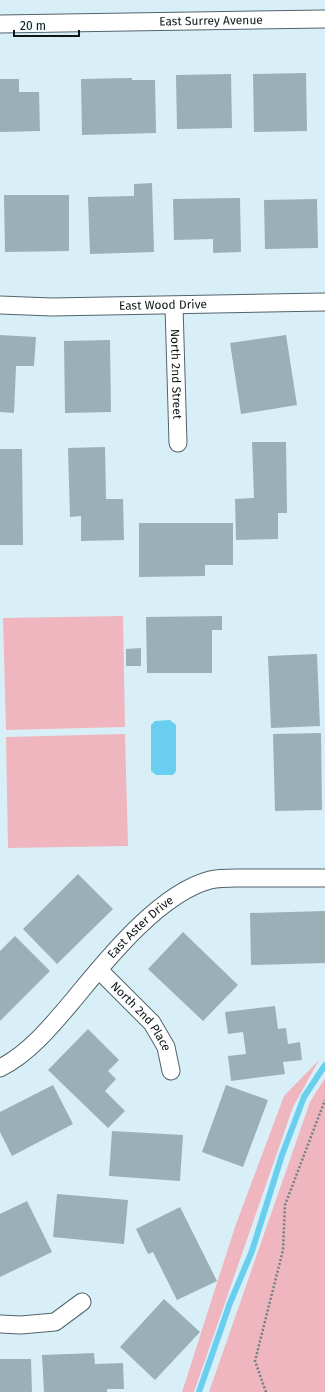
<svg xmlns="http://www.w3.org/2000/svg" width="325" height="1392" viewBox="0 0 325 1392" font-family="'Fira Sans',sans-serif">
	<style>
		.green { fill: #efb6bf }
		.water { fill: #6acfef }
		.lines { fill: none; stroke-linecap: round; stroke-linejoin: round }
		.stream { stroke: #6acfef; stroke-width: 6 }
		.building { fill: #9aafb6 }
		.street-casing { stroke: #51646b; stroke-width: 19 }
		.path { stroke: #718085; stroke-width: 2.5; stroke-dasharray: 2 2; stroke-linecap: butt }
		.street { stroke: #fff; stroke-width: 17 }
		.labels { text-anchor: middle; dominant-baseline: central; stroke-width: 3; stroke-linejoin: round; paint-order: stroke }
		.street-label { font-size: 12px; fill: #0e1618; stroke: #f1fafd }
	</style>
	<rect width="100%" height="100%" fill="#d9eff7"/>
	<!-- green -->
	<path class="green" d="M 123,616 L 125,727 L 6,730 L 3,618 Z
		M 125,734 L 128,846 L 8,848 L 6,737 Z
		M 319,1060 L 293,1107 L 194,1392 L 182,1392 L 235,1227 L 284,1096 Z
		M 325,1078 L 325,1392 L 209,1392 L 310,1102 Z"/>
	<!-- water -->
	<path class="water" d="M 170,720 L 176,725 L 176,771 L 173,775 L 156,775 L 151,771 L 151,725 L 155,721 Z"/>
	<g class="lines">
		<!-- stream -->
		<path class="stream" d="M 199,1392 L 230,1303 L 252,1251 L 282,1155 L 304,1097 L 325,1065"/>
	</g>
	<!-- building -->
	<path class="building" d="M 306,73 L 307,131 L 254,132 L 253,74 Z
		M 231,74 L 232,128 L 177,129 L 176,75 Z
		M 132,78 L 132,80 L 155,80 L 156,133 L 82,135 L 81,79 Z
		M 0,79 L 19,79 L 19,92 L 39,92 L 40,131 L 0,132 Z
		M 152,183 L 154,252 L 90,254 L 88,197 L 134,196 L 134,184 Z
		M 4,195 L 69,195 L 69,251 L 5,252 Z
		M 240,198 L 241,252 L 213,253 L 213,239 L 174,240 L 173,199 Z
		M 317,199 L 318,248 L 265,249 L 264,200 Z
		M 0,335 L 36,337 L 34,366 L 16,366 L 14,413 L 0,412 Z
		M 286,335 L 297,405 L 241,414 L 230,343 Z
		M 110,340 L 111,412 L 65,413 L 64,341 Z
		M 252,442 L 286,442 L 287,513 L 278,513 L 278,539 L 236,540 L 235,499 L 254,498 Z
		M 105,447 L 106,499 L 123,499 L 124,540 L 81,541 L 81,516 L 70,517 L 68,448 Z
		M 0,449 L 22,449 L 23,545 L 0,545 Z
		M 139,523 L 233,523 L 233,565 L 205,565 L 205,576 L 139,577 Z
		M 222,616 L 222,630 L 212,630 L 212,673 L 147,673 L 146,617 Z
		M 141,648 L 141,666 L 126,666 L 126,649 Z
		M 317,654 L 320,726 L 271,728 L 268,656 Z
		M 321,733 L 322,810 L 275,811 L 273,734 Z
		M 78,874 L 113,909 L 57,964 L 23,929 Z
		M 325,911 L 325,963 L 251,965 L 250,913 Z
		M 183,932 L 238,985 L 203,1021 L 148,969 Z
		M 15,936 L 50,971 L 0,1021 L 0,951 Z
		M 275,1006 L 278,1029 L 286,1028 L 288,1044 L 300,1042 L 302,1060 L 283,1062 L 285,1074 L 231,1081 L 228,1056 L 246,1054 L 243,1032 L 228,1034 L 225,1012 Z
		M 88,1029 L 119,1060 L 108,1071 L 116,1079 L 105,1091 L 125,1111 L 108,1128 L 48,1070 Z
		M 53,1085 L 73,1124 L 12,1156 L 0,1132 L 0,1112 Z
		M 226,1085 L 268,1100 L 243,1167 L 202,1152 Z
		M 112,1131 L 183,1135 L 180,1181 L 109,1176 Z
		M 57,1194 L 128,1200 L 124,1244 L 53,1237 Z
		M 27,1201 L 52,1252 L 0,1277 L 0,1214 Z
		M 180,1207 L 217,1281 L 177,1300 L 153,1252 L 148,1254 L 136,1229 Z
		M 164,1299 L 200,1332 L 155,1380 L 120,1347 Z
		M 94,1353 L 95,1364 L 123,1363 L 124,1389 L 107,1389 L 107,1392 L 44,1392 L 42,1355 Z
		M 0,1359 L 31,1359 L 32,1392 L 0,1392 Z"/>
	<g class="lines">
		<!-- street casing -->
		<g class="street-casing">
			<g id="street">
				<path id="s1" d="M 0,24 L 325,19"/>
				<path id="s2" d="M 0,305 L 52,307 L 325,302"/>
				<path id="s3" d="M 174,306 L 178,443"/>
				<path id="s4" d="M 99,970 L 152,1023 L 166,1047 L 171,1071"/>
				<path id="s5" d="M 0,1068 C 30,1053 54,1023 75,998 C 107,959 160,893 210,880 C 222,877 236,878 249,878 C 274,878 300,878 325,878"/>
				<path d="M 0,1324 L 21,1325 L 55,1322 L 82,1302"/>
			</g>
		</g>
		<!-- path -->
		<path class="path" d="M 266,1392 L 255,1361 L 283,1250 L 285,1205 L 325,1100"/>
		<!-- street -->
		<use href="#street" class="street"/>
	</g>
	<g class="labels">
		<!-- street labels -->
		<g class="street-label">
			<text stroke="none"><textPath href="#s1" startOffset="211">East Surrey Avenue</textPath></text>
			<text stroke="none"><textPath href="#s2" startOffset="163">East Wood Drive</textPath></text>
			<text stroke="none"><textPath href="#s3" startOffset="68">North 2nd Street</textPath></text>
			<text stroke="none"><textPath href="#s5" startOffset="200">East Aster Drive</textPath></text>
			<text stroke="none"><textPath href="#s4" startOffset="63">North 2nd Place</textPath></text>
		</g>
	</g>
	<!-- scale -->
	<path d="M14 30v6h65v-6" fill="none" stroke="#0e1618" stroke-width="2"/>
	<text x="20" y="30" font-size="12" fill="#0e1618" stroke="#f1fafd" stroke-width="3" paint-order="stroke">20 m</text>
</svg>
